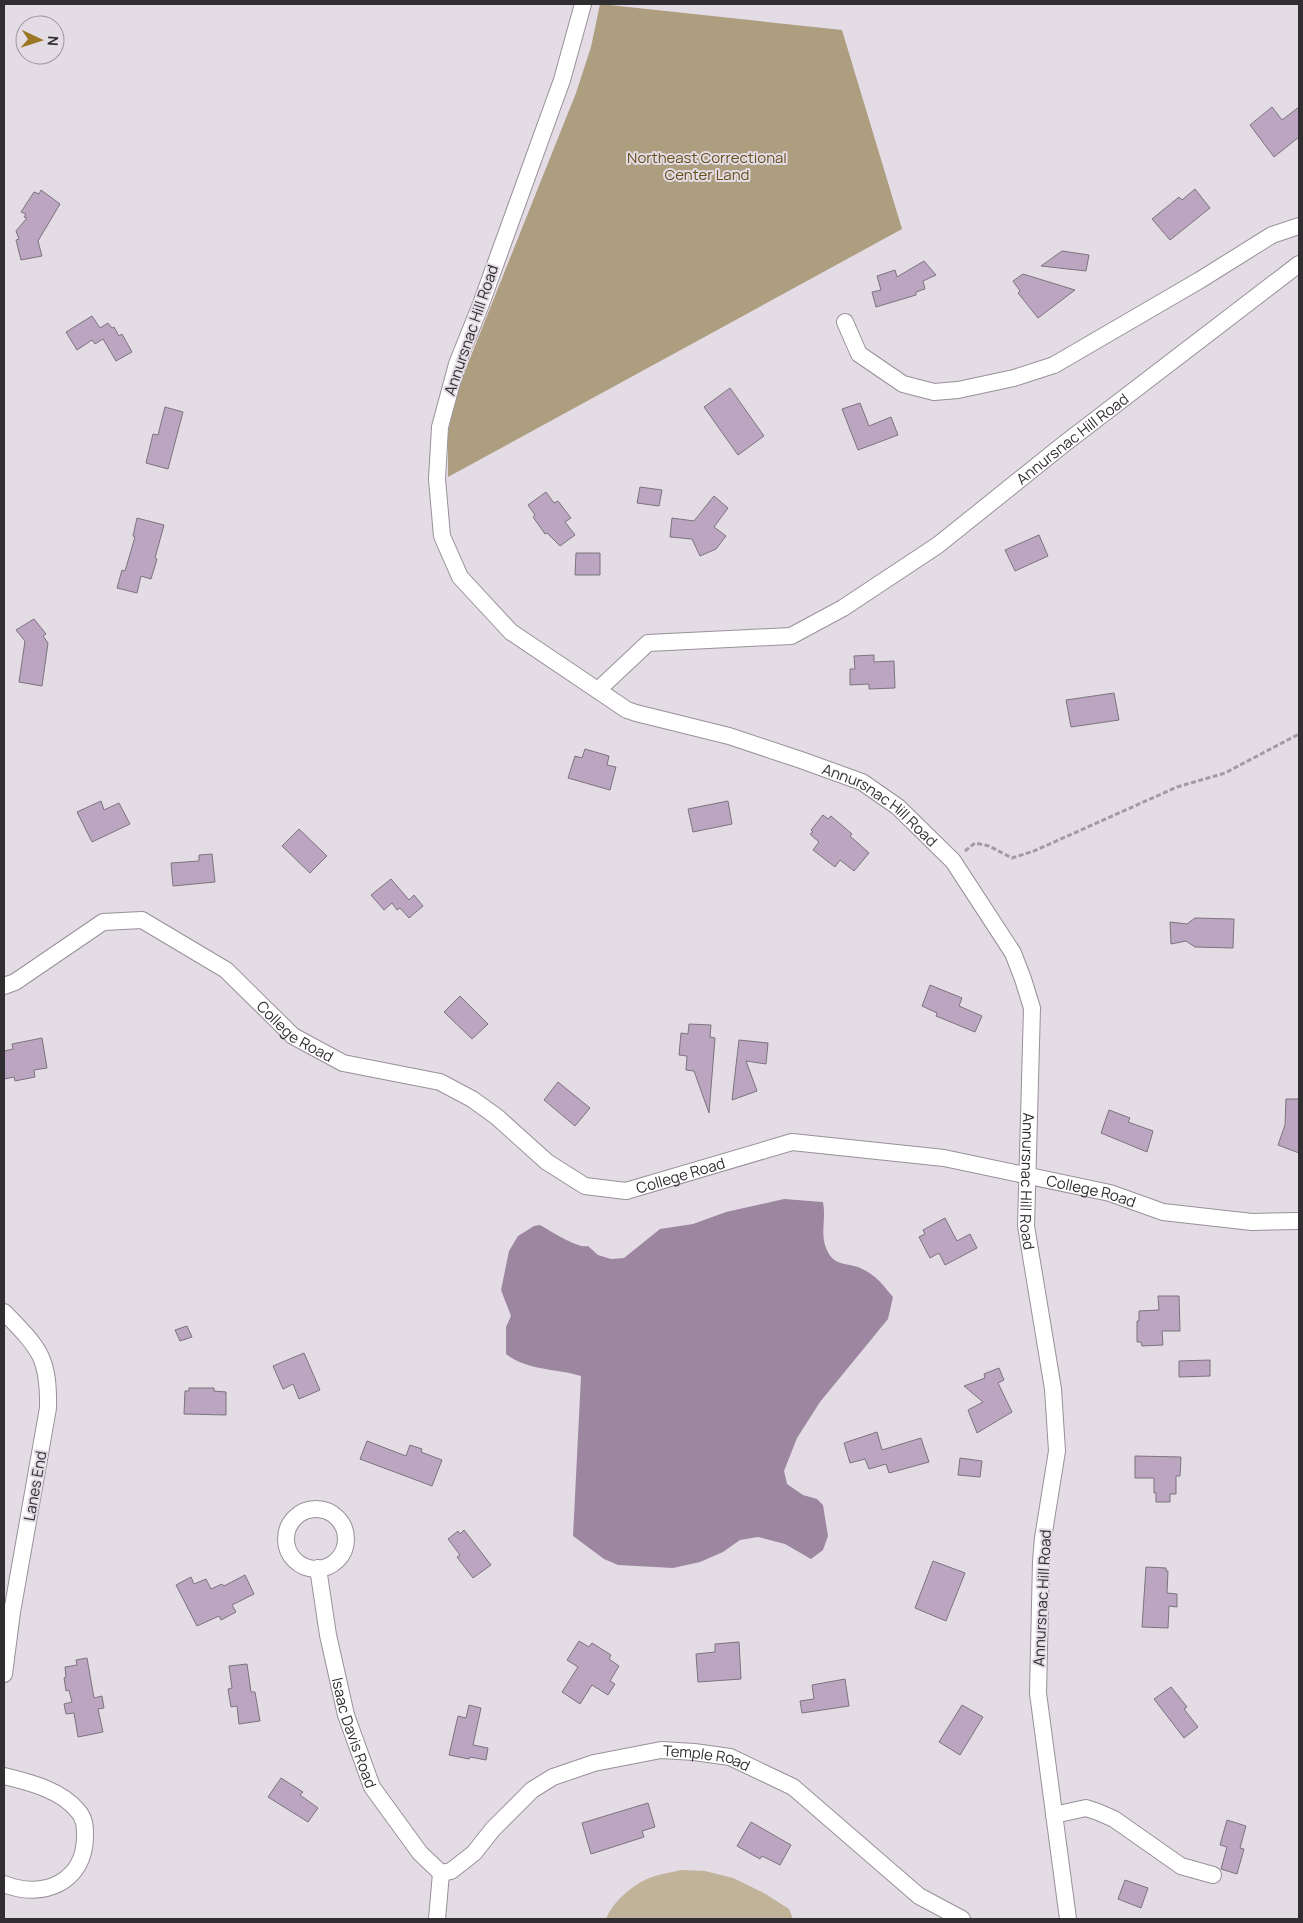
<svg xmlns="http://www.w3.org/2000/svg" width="1303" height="1923" viewBox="0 0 1303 1923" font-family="Manrope,sans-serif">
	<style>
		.green { fill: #c1b399 }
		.forest { fill: #ae9e80 }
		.water { fill: #9c86a0 }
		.building { fill: #bca5c0; stroke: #7b747d }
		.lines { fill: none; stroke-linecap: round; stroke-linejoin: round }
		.minor-casing { stroke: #989199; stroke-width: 18 }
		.path { stroke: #a19ba2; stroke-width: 3; stroke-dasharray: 5 2.5; stroke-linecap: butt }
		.minor { stroke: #fff; stroke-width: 16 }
		.labels { text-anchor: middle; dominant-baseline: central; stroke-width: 4; stroke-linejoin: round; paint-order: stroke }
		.park-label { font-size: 15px; fill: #674e1b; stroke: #e3dce5 }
		.street-label { font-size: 15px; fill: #312e32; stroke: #e3dce5 }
	</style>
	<rect width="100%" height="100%" fill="#e3dce5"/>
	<!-- green -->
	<path class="green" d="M 681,1870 L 705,1871 L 733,1878 L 764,1893 L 789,1909 L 793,1919 L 606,1919 C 612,1903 631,1886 647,1879 C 658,1874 670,1873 681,1870 Z"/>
	<!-- forest -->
	<path class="forest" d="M 600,4 L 842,30 L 902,229 L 448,477 L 448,433 L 457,391 L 576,93 L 591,47 Z"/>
	<!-- water -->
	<path class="water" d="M 784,1199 L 823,1202 C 826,1217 821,1231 825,1245 C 832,1266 842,1262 858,1267 C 863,1269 870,1273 875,1277 C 881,1282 887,1290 893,1297 L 888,1319 L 820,1402 L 797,1438 L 784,1471 L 787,1484 L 803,1495 L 817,1499 L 823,1505 L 828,1536 L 823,1550 L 811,1559 L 785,1544 L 758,1537 L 740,1540 L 723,1552 L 700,1562 L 673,1568 L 618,1565 L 604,1559 L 573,1536 L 581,1376 C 555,1368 528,1371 506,1354 L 506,1327 L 511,1316 L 501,1290 L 509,1251 L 518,1236 L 534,1226 L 540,1225 C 551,1231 578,1249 588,1246 L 598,1255 L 611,1259 L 624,1258 L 660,1229 L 693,1224 L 726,1212 Z"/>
	<!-- building -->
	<path class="building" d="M 1272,107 L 1282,120 L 1299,107 L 1299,137 L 1274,157 L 1250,125 Z
		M 1195,189 L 1210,208 L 1170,240 L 1152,219 L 1179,197 L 1182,200 Z
		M 41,190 L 60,204 L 38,241 L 42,256 L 21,260 L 16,240 L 19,239 L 16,231 L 27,218 L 24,217 L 26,214 L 21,212 L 34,192 L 39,194 Z
		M 1062,251 L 1089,255 L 1086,271 L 1041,266 Z
		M 924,261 L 936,275 L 923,281 L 925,289 L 916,292 L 916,295 L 876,307 L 872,292 L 881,290 L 877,276 L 895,270 L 897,277 Z
		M 1023,274 L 1075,290 L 1038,318 L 1018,293 L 1020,291 L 1013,281 Z
		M 92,316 L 100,328 L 108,323 L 112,328 L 114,327 L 119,336 L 122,334 L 132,352 L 116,361 L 103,339 L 95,344 L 92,340 L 77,350 L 66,332 Z
		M 730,388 L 764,436 L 738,455 L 704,407 Z
		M 860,403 L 869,426 L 891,417 L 898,435 L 858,450 L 842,409 Z
		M 165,407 L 183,412 L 168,469 L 146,463 L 153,434 L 158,435 Z
		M 640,487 L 662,490 L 659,506 L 637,503 Z
		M 546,492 L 554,503 L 558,501 L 571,518 L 565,522 L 575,535 L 560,546 L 547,533 L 545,534 L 533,517 L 535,515 L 528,505 Z
		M 714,496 L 728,508 L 714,527 L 726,536 L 716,549 L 700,556 L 692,539 L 670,537 L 672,518 L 694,521 Z
		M 137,518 L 164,525 L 155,558 L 157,559 L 151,579 L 141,576 L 137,593 L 117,588 L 122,570 L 125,571 L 135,537 L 133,536 Z
		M 1039,535 L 1048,556 L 1015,571 L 1005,550 Z
		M 576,553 L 600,553 L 600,575 L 575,575 Z
		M 34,619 L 46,634 L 43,636 L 48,643 L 42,686 L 19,682 L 25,641 L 16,630 Z
		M 874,655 L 874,662 L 894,661 L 895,688 L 869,689 L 869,684 L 850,685 L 850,669 L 855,669 L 854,656 Z
		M 1114,693 L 1119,720 L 1071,727 L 1066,700 Z
		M 585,749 L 609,756 L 607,765 L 616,767 L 610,790 L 568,778 L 575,756 L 582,758 Z
		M 101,801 L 104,810 L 119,803 L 130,824 L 92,842 L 77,812 Z
		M 728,801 L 732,824 L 693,832 L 688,809 Z
		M 823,815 L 828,819 L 831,816 L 852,834 L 850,836 L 869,853 L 854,871 L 840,860 L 835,867 L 813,850 L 819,842 L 810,834 L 813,832 L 811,830 Z
		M 299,829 L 327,856 L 310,873 L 282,846 Z
		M 212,854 L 215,882 L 173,886 L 171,863 L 199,861 L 199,855 Z
		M 391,879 L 409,900 L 414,895 L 423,906 L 409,918 L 400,908 L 397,910 L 392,903 L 384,910 L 371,895 Z
		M 1195,918 L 1234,919 L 1233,948 L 1195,947 L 1186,941 L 1171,944 L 1170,922 L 1187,924 Z
		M 930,985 L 962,998 L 959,1006 L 982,1016 L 975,1032 L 936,1016 L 937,1013 L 922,1006 Z
		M 460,996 L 488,1024 L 472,1039 L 444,1012 Z
		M 689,1024 L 711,1025 L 710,1037 L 715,1038 L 709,1113 L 694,1071 L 686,1070 L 687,1056 L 679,1055 L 681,1033 L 688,1034 Z
		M 42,1038 L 47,1068 L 34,1070 L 35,1077 L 15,1081 L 14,1077 L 4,1079 L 4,1051 L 13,1049 L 12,1044 Z
		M 739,1040 L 768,1043 L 766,1064 L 746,1061 L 757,1091 L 732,1100 Z
		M 558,1082 L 590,1108 L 575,1126 L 544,1100 Z
		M 1286,1099 L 1299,1099 L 1299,1153 L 1278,1145 L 1285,1125 Z
		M 1109,1110 L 1130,1118 L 1128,1122 L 1153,1131 L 1147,1152 L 1101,1133 Z
		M 945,1218 L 957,1241 L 970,1234 L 977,1248 L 945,1265 L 939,1253 L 930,1258 L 919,1237 L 925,1234 L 923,1230 Z
		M 1158,1296 L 1179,1296 L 1180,1331 L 1162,1331 L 1163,1345 L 1142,1346 L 1141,1342 L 1137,1342 L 1137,1321 L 1139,1321 L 1139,1311 L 1159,1310 Z
		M 187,1326 L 192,1337 L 180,1341 L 175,1330 Z
		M 304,1353 L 320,1390 L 299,1399 L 293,1384 L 283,1389 L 273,1366 Z
		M 1210,1360 L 1210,1376 L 1179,1377 L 1179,1361 Z
		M 999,1368 L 1004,1380 L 998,1383 L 1012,1412 L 977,1433 L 968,1410 L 983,1402 L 964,1386 L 985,1378 L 984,1374 Z
		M 189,1388 L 214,1388 L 214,1391 L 226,1392 L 226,1415 L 184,1414 L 185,1391 L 189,1391 Z
		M 877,1432 L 882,1450 L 921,1438 L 929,1462 L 889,1473 L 886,1464 L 869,1469 L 865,1459 L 850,1463 L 844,1443 Z
		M 367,1441 L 406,1456 L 410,1445 L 422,1449 L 421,1452 L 442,1460 L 432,1486 L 360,1459 Z
		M 1135,1456 L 1181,1457 L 1180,1476 L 1176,1476 L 1176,1494 L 1170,1494 L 1170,1502 L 1156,1502 L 1156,1493 L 1154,1493 L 1154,1478 L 1135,1478 Z
		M 960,1458 L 982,1461 L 980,1477 L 958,1475 Z
		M 464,1530 L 491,1565 L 473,1578 L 457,1557 L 460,1555 L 448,1539 L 458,1531 L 460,1534 Z
		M 933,1561 L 965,1573 L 946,1621 L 915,1608 Z
		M 1146,1567 L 1166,1568 L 1166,1571 L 1168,1571 L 1167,1593 L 1177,1594 L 1177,1607 L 1169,1606 L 1168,1628 L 1142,1627 Z
		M 245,1575 L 254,1594 L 232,1605 L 236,1612 L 221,1620 L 219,1616 L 197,1626 L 176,1585 L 191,1577 L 194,1584 L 206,1579 L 211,1589 L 222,1584 L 224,1586 Z
		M 579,1641 L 589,1647 L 592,1643 L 611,1655 L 609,1659 L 619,1666 L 610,1681 L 615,1684 L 608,1695 L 592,1685 L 580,1704 L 562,1692 L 578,1667 L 567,1660 Z
		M 739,1642 L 741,1679 L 698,1682 L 696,1654 L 715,1652 L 715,1644 Z
		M 87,1658 L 94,1698 L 102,1696 L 104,1708 L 98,1709 L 103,1732 L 78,1737 L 74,1713 L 66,1714 L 64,1704 L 72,1702 L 69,1690 L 66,1691 L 64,1678 L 66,1677 L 65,1667 L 77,1665 L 76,1660 Z
		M 247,1664 L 251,1692 L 255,1692 L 260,1721 L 239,1724 L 237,1706 L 231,1707 L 228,1689 L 232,1688 L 229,1666 Z
		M 845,1679 L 849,1706 L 802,1713 L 800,1701 L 814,1699 L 812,1685 Z
		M 1171,1687 L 1187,1707 L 1184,1709 L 1198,1727 L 1184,1738 L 1154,1699 Z
		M 469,1705 L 481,1708 L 473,1745 L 488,1748 L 486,1760 L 470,1757 L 469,1759 L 449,1755 L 458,1716 L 466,1718 Z
		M 962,1705 L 983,1717 L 960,1755 L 939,1742 Z
		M 281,1778 L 303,1792 L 300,1795 L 318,1808 L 308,1822 L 268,1797 Z
		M 648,1803 L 655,1827 L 642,1831 L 644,1837 L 591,1854 L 582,1823 Z
		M 1227,1820 L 1246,1826 L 1240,1848 L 1244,1849 L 1237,1874 L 1221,1869 L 1227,1847 L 1220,1845 Z
		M 751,1822 L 791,1845 L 780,1865 L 762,1856 L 760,1859 L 737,1846 Z
		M 1125,1880 L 1148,1888 L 1141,1908 L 1118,1899 Z"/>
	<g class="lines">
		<!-- minor casing -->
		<g class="minor-casing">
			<g id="minor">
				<path id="s1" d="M 583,4 L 562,80 L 481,304 L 457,364 L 440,427 L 437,479 L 442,536 L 460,577 L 511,632 L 627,710 L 636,713 L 729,736 L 801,760 L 862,782 L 898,807 L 953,861 L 1013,953 L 1023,979 L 1032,1008 L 1026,1226 L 1053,1389 L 1057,1451 L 1043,1538 L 1041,1561 L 1038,1693 L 1068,1919"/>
				<path d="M 845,322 L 859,354 L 903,384 L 934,392 L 958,390 L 1014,378 L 1054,365 L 1200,280 L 1272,235 L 1299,226"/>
				<path id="s2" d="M 598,690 L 648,643 L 791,636 L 843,608 L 938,545 L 1064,444 L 1299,264"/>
				<path id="s3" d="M 4,986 L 15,982 L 103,922 L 142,920 L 226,970 L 293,1036 L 343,1063 L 440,1082 L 472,1099 L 497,1117 L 547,1162 L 585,1186 L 626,1191 L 792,1142 L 944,1158 L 1110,1193 L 1163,1212 L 1252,1222 L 1299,1221"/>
				<path d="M 4,1312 C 39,1348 49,1357 48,1408 L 12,1612 L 4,1674"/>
				<circle cx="316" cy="1539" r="30"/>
				<path id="s4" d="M 318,1568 L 328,1635 L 346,1715 L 372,1787 L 420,1853 L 441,1873"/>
				<path d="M 4,1776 C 29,1782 61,1790 78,1811 C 85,1819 85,1827 85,1836 C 85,1882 43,1900 4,1884"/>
				<path d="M 1054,1815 L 1086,1808 L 1098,1812 L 1114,1819 L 1181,1866 L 1213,1875"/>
				<path id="s5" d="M 441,1873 L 451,1871 L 474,1853 L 493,1829 L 532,1790 L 553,1777 L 594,1763 L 661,1750 L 694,1752 L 730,1757 L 793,1787 L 919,1896 L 962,1919"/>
				<path d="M 437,1919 L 441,1873"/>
			</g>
		</g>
		<!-- path -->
		<path class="path" d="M 965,851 L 975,843 L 989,846 L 1012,858 L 1034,851 L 1177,787 L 1225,773 L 1299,734"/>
		<!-- minor -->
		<use href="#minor" class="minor"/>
	</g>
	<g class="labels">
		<!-- park labels -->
		<g class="park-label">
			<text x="707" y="157">Northeast Correctional<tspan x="707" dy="17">Center Land</tspan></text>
		</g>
		<!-- street labels -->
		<g class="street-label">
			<text transform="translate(471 330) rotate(-71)">Annursnac Hill Road</text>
			<text stroke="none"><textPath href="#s2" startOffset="556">Annursnac Hill Road</textPath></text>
			<text stroke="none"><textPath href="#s1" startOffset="1089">Annursnac Hill Road</textPath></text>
			<text stroke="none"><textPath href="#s3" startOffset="348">College Road</textPath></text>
			<text stroke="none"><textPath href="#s3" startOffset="782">College Road</textPath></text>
			<text stroke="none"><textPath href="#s1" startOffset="1524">Annursnac Hill Road</textPath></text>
			<text stroke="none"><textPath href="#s3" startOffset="1202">College Road</textPath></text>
			<text transform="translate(35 1486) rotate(-80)">Lanes End</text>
			<text transform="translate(1042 1598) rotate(-87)">Annursnac Hill Road</text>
			<text stroke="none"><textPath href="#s4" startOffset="169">Isaac Davis Road</textPath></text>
			<text stroke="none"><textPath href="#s5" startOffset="308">Temple Road</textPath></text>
		</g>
	</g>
	<!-- border -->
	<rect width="1303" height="1923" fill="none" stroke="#312e32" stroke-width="10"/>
	<!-- north arrow -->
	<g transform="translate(40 40) rotate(94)"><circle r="24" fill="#e3dce5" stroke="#9c969d"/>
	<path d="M0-4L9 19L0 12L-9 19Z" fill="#9c7723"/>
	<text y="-8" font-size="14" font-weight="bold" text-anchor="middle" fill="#312e32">N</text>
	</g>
</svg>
